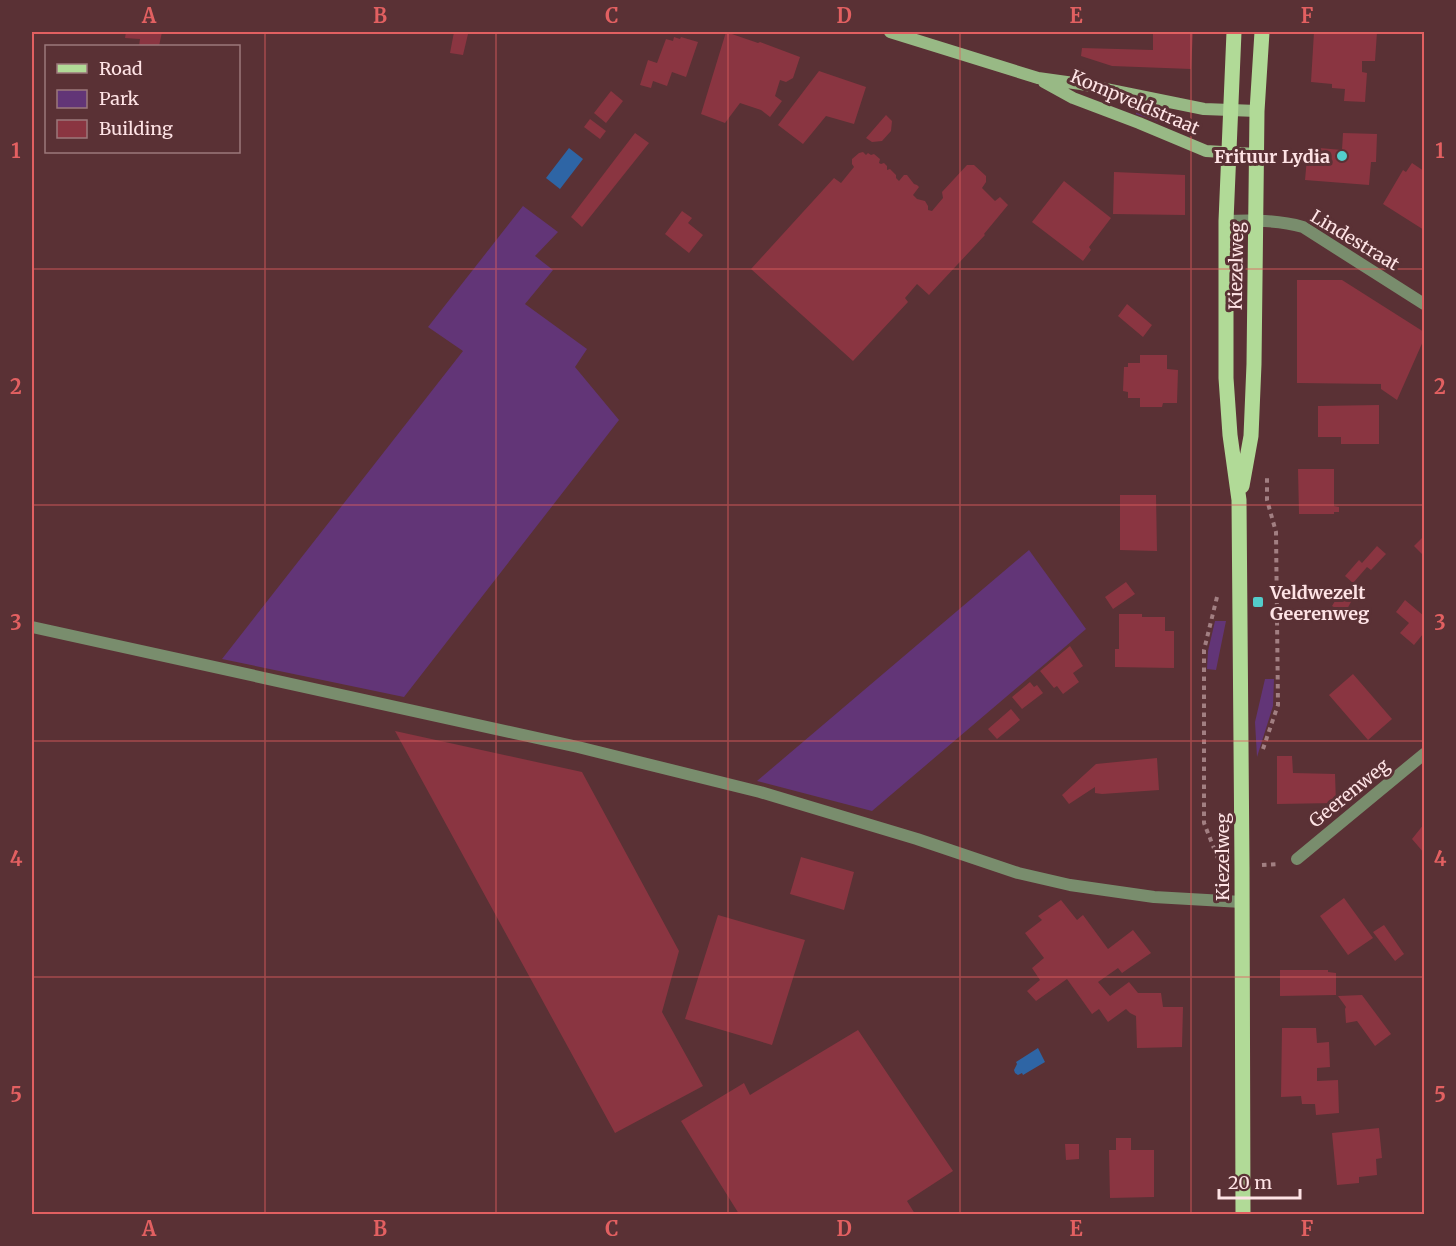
<svg xmlns="http://www.w3.org/2000/svg" width="1456" height="1246" viewBox="0 0 1456 1246" font-family="Merriweather,serif">
	<style>
		.green { fill: #623577 }
		.water { fill: #2e65a5 }
		.building { fill: #8a3541 }
		.lines { fill: none; stroke-linecap: round; stroke-linejoin: round }
		.path { stroke: #a27f82; stroke-width: 4; stroke-dasharray: 4.5 4.5; stroke-linecap: butt }
		.street { stroke: #798d6d; stroke-width: 12 }
		.secondary { stroke: #98b985; stroke-width: 12 }
		.primary { stroke: #b1da97; stroke-width: 15 }
		.grid { fill: none; stroke: #e26061; stroke-width: 1.5; stroke-opacity: 0.55 }
		.poi-dot { fill: #53cdcb; stroke: #5a3135; stroke-width: 2 }
		.labels { text-anchor: middle; dominant-baseline: central; stroke-width: 6; stroke-linejoin: round; paint-order: stroke }
		.street-label { font-size: 18px; fill: #fee3e5; stroke: #5a3135 }
		.poi-label { font-size: 18px; font-weight: bold; fill: #fee3e5; stroke: #5a3135; text-anchor: end }
		.neatline { fill: none; stroke: #e26061; stroke-width: 2 }
		.grid-label { font-size: 20px; text-anchor: middle; font-weight: bold; fill: #e26061 }
	</style>
	<rect width="100%" height="100%" fill="#5a3135"/>
	<!-- green -->
	<path class="green" d="M 1137,105 L 1180,115 L 1196,123 L 1196,132 L 1186,131 L 1136,114 Z
		M 523,206 L 558,232 L 535,256 L 553,270 L 525,304 L 587,349 L 575,367 L 619,420 L 404,697 L 222,659 L 463,351 L 428,327 Z
		M 1029,550 L 1086,629 L 872,811 L 757,781 Z
		M 1215,621 L 1226,621 L 1216,670 L 1207,669 L 1208,651 Z
		M 1265,679 L 1274,679 L 1273,706 L 1257,757 L 1255,722 Z"/>
	<!-- water -->
	<path class="water" d="M 569,148 L 583,159 L 560,189 L 546,178 Z
		M 1038,1048 L 1045,1062 L 1023,1075 L 1022,1073 L 1018,1075 L 1015,1073 L 1014,1070 L 1017,1064 L 1016,1062 Z"/>
	<!-- building -->
	<path class="building" d="M 126,32 L 162,32 L 159,46 L 139,46 L 140,39 L 125,38 Z
		M 454,32 L 468,34 L 463,55 L 450,53 Z
		M 726,32 L 758,43 L 760,42 L 800,57 L 793,78 L 786,82 L 780,80 L 775,96 L 782,101 L 770,117 L 761,110 L 740,103 L 725,123 L 701,114 Z
		M 1153,32 L 1193,32 L 1191,69 L 1112,66 L 1081,56 L 1082,48 L 1153,50 Z
		M 1314,32 L 1377,32 L 1375,61 L 1362,61 L 1362,72 L 1367,73 L 1365,102 L 1344,101 L 1345,89 L 1332,88 L 1332,84 L 1311,82 Z
		M 674,37 L 680,39 L 681,37 L 698,42 L 686,77 L 672,72 L 667,86 L 653,81 L 651,88 L 640,85 L 648,60 L 657,63 L 666,39 L 673,41 Z
		M 819,71 L 866,87 L 854,124 L 826,116 L 803,144 L 778,125 Z
		M 611,91 L 623,101 L 606,123 L 594,113 Z
		M 886,115 L 892,121 L 891,131 L 882,141 L 872,142 L 866,138 Z
		M 590,119 L 606,131 L 600,139 L 584,127 Z
		M 635,133 L 649,143 L 582,227 L 571,217 Z
		M 1343,133 L 1377,134 L 1376,162 L 1371,162 L 1369,185 L 1305,180 L 1308,147 L 1342,150 Z
		M 863,152 L 866,155 L 868,153 L 871,155 L 874,154 L 880,159 L 879,163 L 881,164 L 884,163 L 887,166 L 887,170 L 890,169 L 896,175 L 896,178 L 899,181 L 904,175 L 907,175 L 914,184 L 917,185 L 919,187 L 913,195 L 917,199 L 925,201 L 928,206 L 928,210 L 932,211 L 943,198 L 942,192 L 967,165 L 974,165 L 986,176 L 986,182 L 982,188 L 995,201 L 1000,197 L 1008,205 L 984,234 L 985,235 L 929,295 L 917,284 L 905,298 L 908,302 L 853,361 L 751,269 L 834,178 L 841,183 L 854,167 L 852,164 L 852,159 L 859,153 Z
		M 1412,163 L 1424,171 L 1424,230 L 1383,204 L 1403,170 L 1406,172 Z
		M 1114,172 L 1185,175 L 1185,215 L 1113,214 Z
		M 1064,181 L 1111,218 L 1089,247 L 1091,250 L 1083,261 L 1032,222 Z
		M 682,211 L 692,218 L 688,223 L 703,235 L 689,253 L 665,234 Z
		M 1297,280 L 1342,280 L 1424,332 L 1424,339 L 1397,400 L 1381,389 L 1381,384 L 1297,383 Z
		M 1127,304 L 1152,325 L 1143,337 L 1118,316 Z
		M 1140,355 L 1167,355 L 1167,369 L 1178,370 L 1177,403 L 1163,403 L 1162,407 L 1140,407 L 1140,398 L 1128,398 L 1128,392 L 1123,391 L 1124,367 L 1128,367 L 1128,363 L 1140,363 Z
		M 1379,405 L 1379,444 L 1341,444 L 1341,437 L 1318,437 L 1318,406 Z
		M 1298,469 L 1334,469 L 1334,506 L 1339,507 L 1339,512 L 1334,512 L 1334,514 L 1299,514 Z
		M 1120,495 L 1156,495 L 1157,551 L 1120,550 Z
		M 1422,538 L 1424,541 L 1424,556 L 1414,546 Z
		M 1377,546 L 1386,554 L 1371,570 L 1367,567 L 1353,583 L 1345,576 L 1359,560 L 1362,563 Z
		M 1126,582 L 1135,594 L 1113,609 L 1105,597 Z
		M 1340,593 L 1352,600 L 1345,613 L 1332,606 Z
		M 1405,600 L 1424,616 L 1424,636 L 1423,634 L 1414,645 L 1400,633 L 1409,623 L 1396,612 Z
		M 1119,614 L 1142,614 L 1142,617 L 1165,617 L 1165,631 L 1174,631 L 1174,668 L 1115,667 L 1115,649 L 1119,649 Z
		M 1070,646 L 1083,666 L 1073,673 L 1079,682 L 1063,694 L 1057,686 L 1054,688 L 1040,671 Z
		M 1353,674 L 1392,719 L 1368,740 L 1329,695 Z
		M 1030,682 L 1034,687 L 1037,685 L 1043,693 L 1022,709 L 1012,697 Z
		M 1011,709 L 1020,720 L 997,739 L 988,729 Z
		M 395,731 L 582,772 L 679,951 L 662,1012 L 703,1086 L 615,1133 Z
		M 1277,756 L 1292,756 L 1293,773 L 1335,774 L 1336,803 L 1277,804 Z
		M 1157,758 L 1159,790 L 1102,794 L 1095,793 L 1095,787 L 1069,804 L 1062,795 L 1096,764 Z
		M 1424,824 L 1424,853 L 1412,839 Z
		M 801,857 L 854,872 L 844,910 L 790,894 Z
		M 1344,898 L 1373,938 L 1348,955 L 1320,916 Z
		M 1061,900 L 1077,920 L 1083,915 L 1108,949 L 1133,930 L 1151,953 L 1122,973 L 1118,968 L 1098,982 L 1110,996 L 1129,982 L 1138,993 L 1161,993 L 1163,1007 L 1183,1007 L 1182,1047 L 1137,1048 L 1136,1016 L 1130,1013 L 1126,1009 L 1108,1022 L 1099,1009 L 1092,1014 L 1067,979 L 1036,1001 L 1027,991 L 1040,980 L 1032,968 L 1044,958 L 1025,933 L 1042,920 L 1038,916 Z
		M 718,915 L 805,940 L 772,1045 L 685,1019 Z
		M 1384,925 L 1404,954 L 1395,961 L 1373,932 Z
		M 1280,970 L 1328,970 L 1328,972 L 1336,973 L 1336,995 L 1280,996 Z
		M 1362,995 L 1391,1034 L 1375,1046 L 1357,1021 L 1346,1023 L 1345,1009 L 1346,1007 L 1338,996 Z
		M 1282,1028 L 1316,1028 L 1317,1043 L 1329,1042 L 1330,1067 L 1317,1068 L 1317,1081 L 1338,1080 L 1339,1113 L 1316,1115 L 1315,1104 L 1302,1104 L 1301,1096 L 1281,1097 Z
		M 858,1030 L 953,1171 L 907,1201 L 915,1214 L 739,1214 L 681,1121 L 744,1083 L 750,1095 Z
		M 1379,1128 L 1382,1158 L 1376,1159 L 1377,1175 L 1359,1177 L 1359,1183 L 1337,1185 L 1332,1133 Z
		M 1116,1138 L 1131,1138 L 1131,1150 L 1154,1150 L 1154,1197 L 1110,1198 L 1109,1150 L 1116,1150 Z
		M 1065,1144 L 1079,1144 L 1079,1159 L 1066,1160 Z"/>
	<g class="lines">
		<!-- path -->
		<path class="path" d="M 1217,597 L 1204,650 L 1204,823 L 1219,861
			M 1263,749 L 1278,705 L 1276,532 L 1267,500 L 1267,478
			M 1262,865 L 1279,864"/>
		<!-- street -->
		<path class="street" d="M 1226,221 C 1252,220 1278,220 1303,227 L 1424,304
			M 32,627 L 578,747 L 760,792 L 917,839 L 1018,873 L 1070,885 L 1154,897 L 1242,902
			M 1297,859 L 1424,754"/>
		<!-- secondary -->
		<path class="secondary" d="M 890,32 L 1038,78 L 1081,84 L 1204,109 L 1257,111
			M 1044,82 L 1073,98 L 1139,123 L 1206,151 L 1256,154"/>
		<!-- primary -->
		<path class="primary" d="M 1234,32 L 1226,221 L 1226,378 L 1230,435 L 1239,500 L 1242,867 L 1243,1214
			M 1242,486 L 1251,436 L 1254,364 L 1257,111 L 1262,32"/>
	</g>
	<!-- grid -->
	<path class="grid" d="M 265,32 L 265,1214M 496,32 L 496,1214M 728,32 L 728,1214M 960,32 L 960,1214M 1191,32 L 1191,1214M 32,269 L 1424,269M 32,505 L 1424,505M 32,741 L 1424,741M 32,977 L 1424,977"/>
	<!-- markers -->
	<g class="poi-dot">
		<circle cx="1342" cy="156" r="6"/>
		<rect x="1252" y="596" width="12" height="12" rx="3"/>
	</g>
	<g class="labels">
		<!-- street labels -->
		<g class="street-label">
			<text transform="translate(1135 102) rotate(23)">Kompveldstraat</text>
			<text transform="translate(1355 240) rotate(31)">Lindestraat</text>
			<text transform="translate(1236 266) rotate(-89)">Kiezelweg</text>
			<text transform="translate(1349 793) rotate(-39)">Geerenweg</text>
			<text transform="translate(1222 857) rotate(-90)">Kiezelweg</text>
		</g>
		<!-- poi labels -->
		<g class="poi-label">
			<text x="1330" y="156">Frituur Lydia</text>
			<text x="1270" y="592" text-anchor="start">Veldwezelt<tspan x="1270" dy="21">Geerenweg</tspan></text>
		</g>
	</g>
	<!-- border -->
	<rect width="1456" height="1246" fill="none" stroke="#5a3135" stroke-width="66"/>
	<!-- legend -->
	<rect x="45" y="45" width="195" height="108" fill="#5a3135" stroke="#9c787b" stroke-width="1.5"/>
	<rect x="57" y="64" width="30" height="9" fill="#b1da97" stroke="#9c787b" stroke-width="1.5"/>
	<text x="99" y="75" font-size="18" fill="#fee3e5">Road</text>
	<rect x="57" y="90" width="30" height="18" fill="#623577" stroke="#9c787b" stroke-width="1.5"/>
	<text x="99" y="105" font-size="18" fill="#fee3e5">Park</text>
	<rect x="57" y="120" width="30" height="18" fill="#8a3541" stroke="#9c787b" stroke-width="1.5"/>
	<text x="99" y="135" font-size="18" fill="#fee3e5">Building</text>
	<!-- scale -->
	<path d="M1219 1189v9h81v-9" fill="none" stroke="#fee3e5" stroke-width="3"/>
	<text x="1228" y="1189" font-size="18" fill="#fee3e5" stroke="#5a3135" stroke-width="4.5" paint-order="stroke">20 m</text>
	<rect x="33" y="33" width="1390" height="1180" class="neatline"/>
	<g class="grid-label">
		<text x="149" y="23">A</text>
		<text x="380" y="23">B</text>
		<text x="612" y="23">C</text>
		<text x="844" y="23">D</text>
		<text x="1076" y="23">E</text>
		<text x="1307" y="23">F</text>
		<text x="16" y="158">1</text>
		<text x="1440" y="158">1</text>
		<text x="16" y="394">2</text>
		<text x="1440" y="394">2</text>
		<text x="16" y="630">3</text>
		<text x="1440" y="630">3</text>
		<text x="16" y="866">4</text>
		<text x="1440" y="866">4</text>
		<text x="16" y="1102">5</text>
		<text x="1440" y="1102">5</text>
		<text x="149" y="1236">A</text>
		<text x="380" y="1236">B</text>
		<text x="612" y="1236">C</text>
		<text x="844" y="1236">D</text>
		<text x="1076" y="1236">E</text>
		<text x="1307" y="1236">F</text>
	</g>
</svg>
